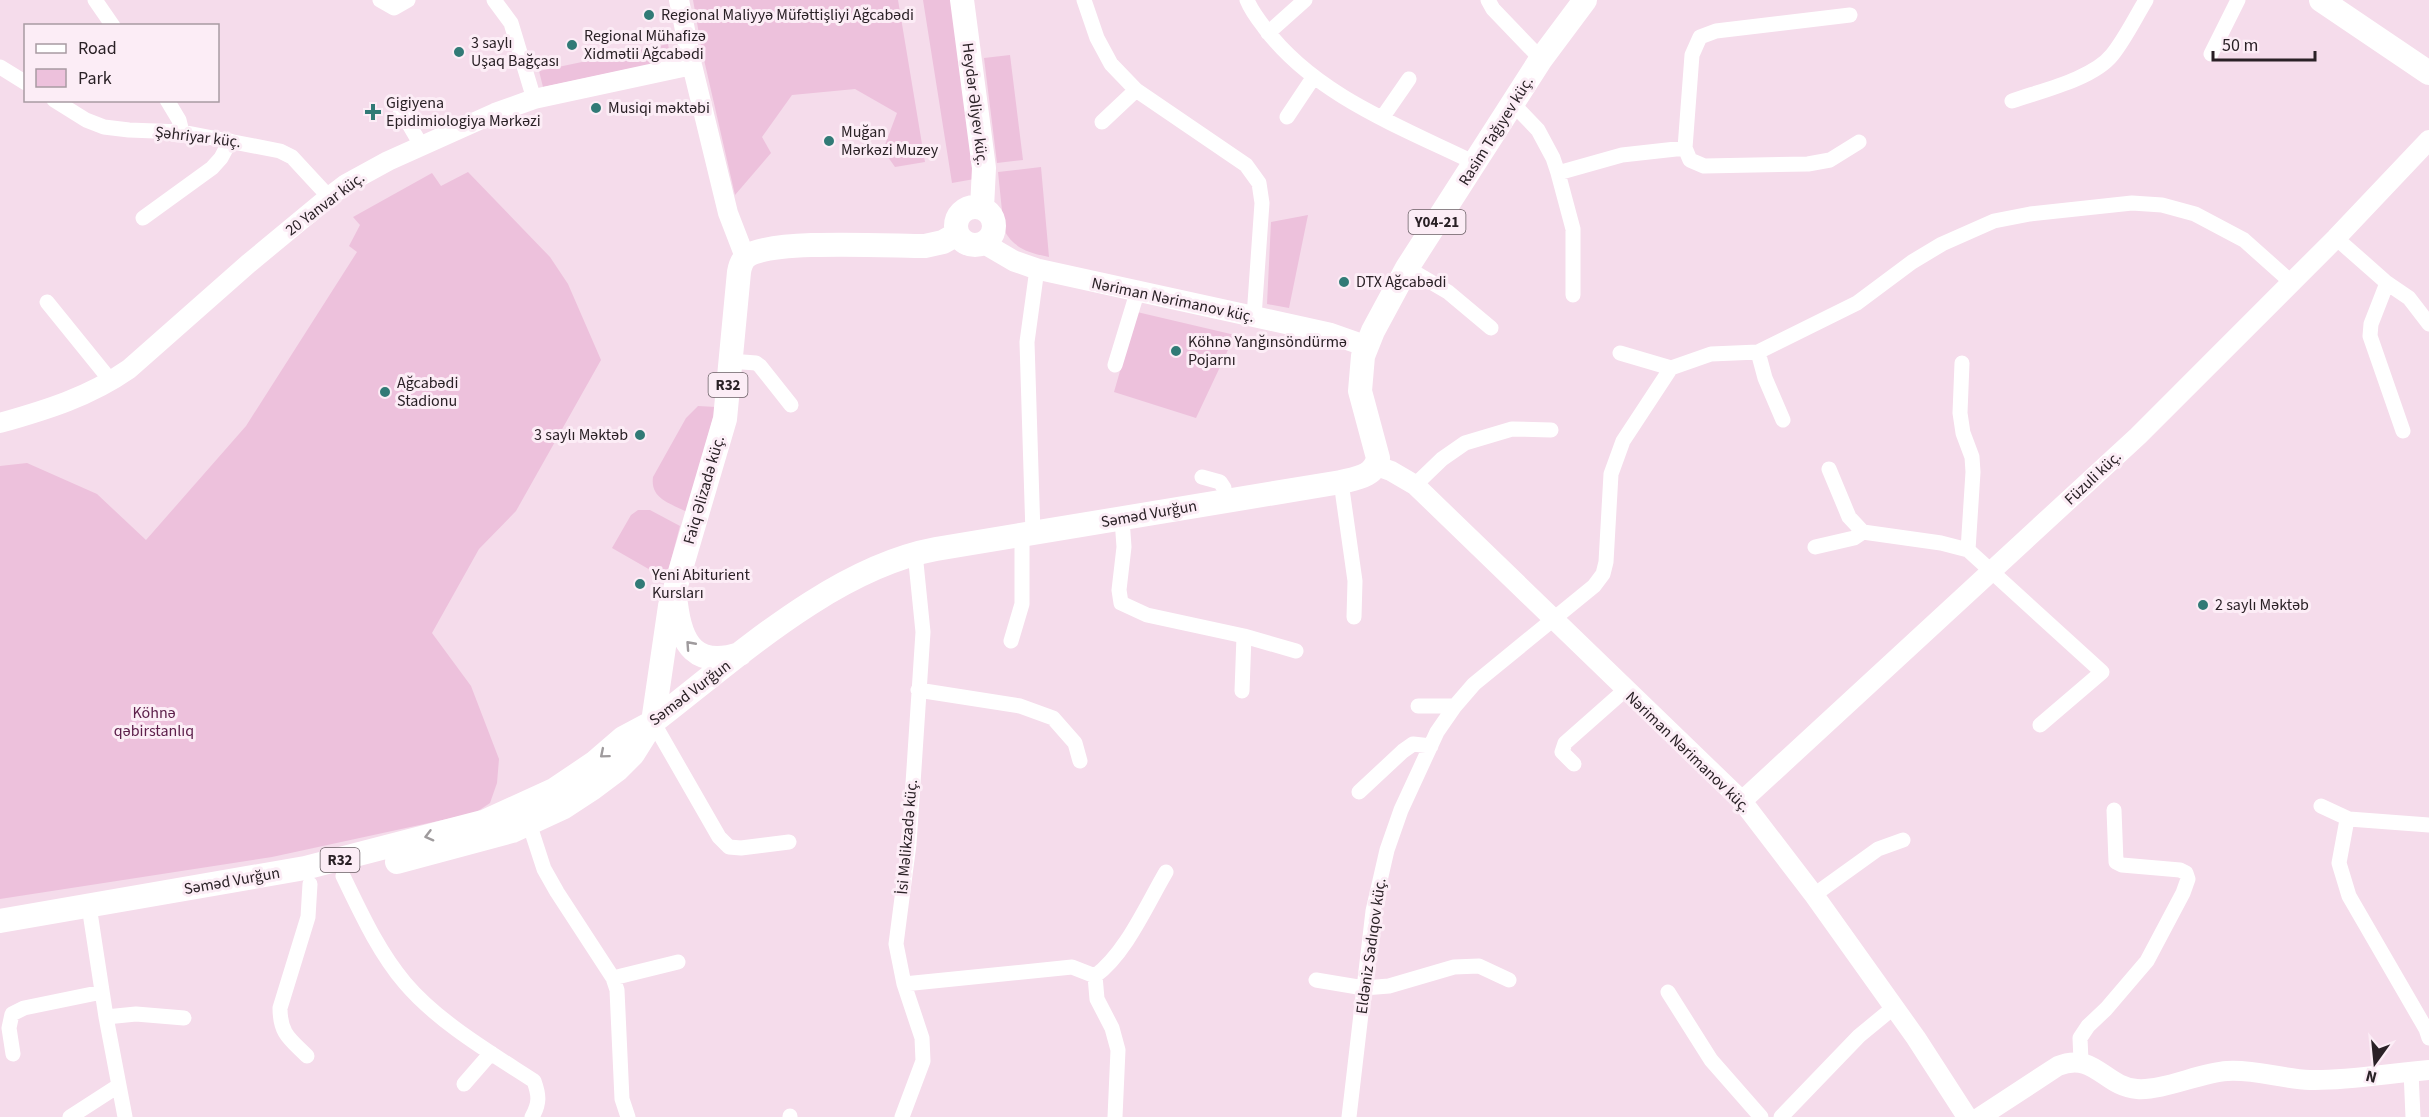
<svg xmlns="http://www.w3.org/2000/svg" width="2429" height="1117" viewBox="0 0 2429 1117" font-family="'Source Sans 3',sans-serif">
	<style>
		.green { fill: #edc1dc }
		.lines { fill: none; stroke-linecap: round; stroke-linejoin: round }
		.minor { stroke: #fff; stroke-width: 15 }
		.tertiary { stroke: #fff; stroke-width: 20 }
		.secondary { stroke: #fff; stroke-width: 21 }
		.primary { stroke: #fff; stroke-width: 24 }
		.oneway { stroke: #9f9b9d }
		.poi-dot { fill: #317a76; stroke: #fcedf6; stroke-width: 2 }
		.labels { text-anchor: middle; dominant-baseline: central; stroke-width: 6; stroke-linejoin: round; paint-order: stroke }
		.shield { fill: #fcedf6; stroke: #695e64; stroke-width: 1.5 }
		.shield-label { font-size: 15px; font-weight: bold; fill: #2a2126 }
		.poi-label { font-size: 16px; fill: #2a2126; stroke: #fcedf6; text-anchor: start }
		.street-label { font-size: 16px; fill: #2a2126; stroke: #fcedf6 }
		.park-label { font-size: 16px; fill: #5d204b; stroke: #fcedf6 }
	</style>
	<rect width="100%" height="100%" fill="#f5dceb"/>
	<!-- green -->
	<path class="green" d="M 693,0 L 898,0 L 925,162 L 895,167 L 883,150 L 897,113 L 855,89 L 792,95 L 762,137 L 771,153 L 735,195 L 702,51 Z
		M 923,0 L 952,0 L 980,178 L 952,183 Z
		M 668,44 L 671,60 L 543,87 L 539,71 Z
		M 1010,55 L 1023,160 L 997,163 L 984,58 Z
		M 1041,167 L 1049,257 C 1030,253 1014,249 1004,230 L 998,172 Z
		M 468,172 L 550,257 L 568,284 L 601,360 L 516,511 L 479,549 L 432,633 L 471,686 L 499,759 L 497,783 L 490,803 L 475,813 L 272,857 L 0,899 L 0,466 L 27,463 L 97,494 L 146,540 L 246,426 L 357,252 L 349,246 L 360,225 L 353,217 L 432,173 L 441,186 Z
		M 1308,215 L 1289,308 L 1267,304 L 1271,222 Z
		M 1137,312 L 1235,335 L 1196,418 L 1114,392 Z
		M 698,406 L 716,407 L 687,512 C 670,503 650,499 653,477 L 686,418 Z
		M 638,510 L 650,510 L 680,526 L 666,579 L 612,548 L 631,515 Z"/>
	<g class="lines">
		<!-- minor -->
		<path class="minor" d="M 95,0 L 113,26
			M 380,0 L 394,8 L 408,0
			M 494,0 L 511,23 L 534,99
			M 1084,0 L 1097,38 L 1111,64 L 1136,90 L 1246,165 L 1259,183 L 1262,203 L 1254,317
			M 1247,0 C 1251,10 1257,18 1264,27 C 1314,95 1401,127 1475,163
			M 1488,0 L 1493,9 L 1541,59
			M 1850,15 L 1716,31 L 1700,37 L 1692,55 L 1685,148 L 1690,160 L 1704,166 L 1808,164 L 1830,160 L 1859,142
			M 1268,33 L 1305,0
			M 2211,54 L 2238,0
			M 0,67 L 26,83
			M 54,100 L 86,120 L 104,127 L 129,130 L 182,132 L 280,151 L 292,157 L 329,197
			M 167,100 L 179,120 L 182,132
			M 2012,101 C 2040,91 2093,79 2112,55 C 2125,39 2135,18 2146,0
			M 1513,104 L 1538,130 L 1553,158 L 1558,173 L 1573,229 L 1573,295
			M 400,109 L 421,145
			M 1287,117 L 1313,78
			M 1382,118 L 1409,79
			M 1102,122 L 1136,90
			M 1558,173 L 1622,155 L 1685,148
			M 143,218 L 212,168 L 221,158 L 230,141
			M 2336,238 L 2387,283 L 2409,298 L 2429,324
			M 1407,268 L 1448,292 L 1491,328
			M 2387,283 L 2371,324 L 2370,336 L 2403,431
			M 47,302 L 111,381
			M 1758,352 L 1765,378 L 1783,420
			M 1620,353 L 1671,368
			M 730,361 L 756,363 L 760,366 L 791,405
			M 1962,363 L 1960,413 L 1963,433 L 1972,457 L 1973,472 L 1968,550
			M 1115,365 L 1137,293
			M 1829,469 L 1849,517 L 1863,532
			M 1202,477 L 1220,482 L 1224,488 L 1225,501
			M 1341,482 L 1355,581 L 1354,617
			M 1415,485 L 1442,459 L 1465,443 L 1512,429 L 1551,430
			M 1122,519 L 1124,547 L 1119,590 L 1121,603 L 1147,615 L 1244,636 L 1296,651
			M 1033,534 L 1027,342 L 1037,269
			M 1815,547 L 1854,538 L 1863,532 L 1941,543 L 1968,550 L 2102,672 L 2040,725
			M 1011,641 L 1022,604 L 1022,536
			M 918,690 L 1020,706 L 1053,718 L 1075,743 L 1080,761
			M 1242,691 L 1244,636
			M 1418,706 L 1455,706
			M 653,722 L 719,837 L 729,847 L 741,848 L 789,842
			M 1574,764 L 1562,752 L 1565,743 L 1625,690
			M 1359,792 L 1403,751 L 1413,744 L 1431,746
			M 2321,806 L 2349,819
			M 529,823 L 544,869 L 557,892 L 613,978 L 617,990 L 622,1099 L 628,1117
			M 2429,825 L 2349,819 L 2346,825 L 2339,863 L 2349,896 L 2426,1029 L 2429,1038
			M 343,876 C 361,913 378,951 405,983 C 438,1022 491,1053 534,1081 C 539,1095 540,1103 532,1117
			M 1814,895 L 1878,849 L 1903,840
			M 89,906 L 106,1017 L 125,1117
			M 1095,976 C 1126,953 1146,906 1166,872
			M 613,978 L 678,962
			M 1316,980 L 1364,988 L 1389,986 L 1454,967 L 1479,966 L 1509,980
			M 904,984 L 1072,967 L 1095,976 L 1097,999 L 1112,1028 L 1118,1050 L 1115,1117
			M 1668,992 L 1711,1060 L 1761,1117
			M 106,1017 L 136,1014 L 184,1018
			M 13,1054 L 9,1028 L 12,1014 L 24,1008 L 102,992
			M 307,1056 C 290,1039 280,1034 280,1008 L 308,917 L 310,884
			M 2081,1061 L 2080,1038 L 2088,1026 L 2106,1009 L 2147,961 L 2183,893 L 2188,879 L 2186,873 L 2180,870 L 2122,865 L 2116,862 L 2114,810
			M 2411,1071 L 2413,1117
			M 464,1084 L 491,1053
			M 70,1117 L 118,1086
			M 790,1117 L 790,1116
			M 902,1117 L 923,1061 L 922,1038 L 904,984 L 896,944 L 909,844 L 923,632 L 915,553
			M 1349,1117 L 1373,911 L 1387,850 L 1401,810 L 1437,732 L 1455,706 L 1474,684 L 1594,586 L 1603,574 L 1606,562 L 1611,474 L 1623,441 L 1671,368 L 1711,354 L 1758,352 L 1857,303 L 1912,262 L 1942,244 L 1994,221 L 2030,214 L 2132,203 L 2162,205 L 2195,214 L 2244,240 L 2291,282
			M 1781,1117 L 1859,1036 L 1893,1008"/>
		<!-- tertiary -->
		<path class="tertiary" d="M 679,0 L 692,65 L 728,213 L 745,257
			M 0,423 C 46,410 89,397 129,369 L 248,264 L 329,197 L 346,184 L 388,161 L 495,113 L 534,99 L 692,65
			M 1377,466 L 1391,471 L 1415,485 L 1742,801 L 1814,895 L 1916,1038 L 1967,1117
			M 1742,801 L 2138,436 L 2336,238 L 2429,140
			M 1980,1117 L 2058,1066 C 2094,1051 2105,1087 2137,1089 C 2163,1091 2199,1073 2227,1071 C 2255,1069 2282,1079 2310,1080 C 2348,1081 2390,1073 2429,1070"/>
		<!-- secondary -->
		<path class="secondary" d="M 985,244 L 1014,261 L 1037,269 L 1329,333 L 1366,346"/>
		<!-- primary -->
		<path class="primary" d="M 962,0 L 984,168 L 982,208
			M 2321,0 L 2429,73
			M956 226a19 19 0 1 1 38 0a19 19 0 1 1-38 0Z
			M 676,604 C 681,645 696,668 740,654
			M 397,862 L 512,831 L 564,807 L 593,788 L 617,770 L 633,754 L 653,722 L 670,606 L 725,419 L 739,272 C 740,266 742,260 747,256 C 772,239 889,246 925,246 L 943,242 L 957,234
			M 0,921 L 305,868 L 486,821 L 554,790 L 594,763 L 623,738 L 653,722 C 735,659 833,568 936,549 L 1341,482 C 1357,478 1375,476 1378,458 L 1360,391 L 1363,356 L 1373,331 L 1407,268 L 1541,59 L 1585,0"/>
	</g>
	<!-- one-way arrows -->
	<defs><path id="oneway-chevron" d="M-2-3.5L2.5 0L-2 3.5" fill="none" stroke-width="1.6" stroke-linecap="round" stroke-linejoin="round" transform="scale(1.5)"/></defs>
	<g class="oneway">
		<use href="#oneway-chevron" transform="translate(690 645) rotate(-132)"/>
		<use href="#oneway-chevron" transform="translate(604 754) rotate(140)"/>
		<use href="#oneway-chevron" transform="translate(429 836) rotate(165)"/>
	</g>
	<!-- markers -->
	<g class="poi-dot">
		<circle cx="649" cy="15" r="6"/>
		<circle cx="572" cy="45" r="6"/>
		<circle cx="459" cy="52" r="6"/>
		<circle cx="596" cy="108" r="6"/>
		<path d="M370 103h6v6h6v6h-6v6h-6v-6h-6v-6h6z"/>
		<circle cx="829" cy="141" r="6"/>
		<circle cx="1344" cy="282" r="6"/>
		<circle cx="1176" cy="351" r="6"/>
		<circle cx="385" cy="392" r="6"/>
		<circle cx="640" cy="435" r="6"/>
		<circle cx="640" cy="584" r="6"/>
		<circle cx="2203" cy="605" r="6"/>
	</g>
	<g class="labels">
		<!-- shield labels -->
		<g class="shield">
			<rect x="1408.5" y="210" width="57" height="24" rx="4.5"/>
			<rect x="708.5" y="373" width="39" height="24" rx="4.5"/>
			<rect x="320.5" y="848" width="39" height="24" rx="4.5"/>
		</g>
		<g class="shield-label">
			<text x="1437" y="222">Y04-21</text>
			<text x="728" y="385">R32</text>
			<text x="340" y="860">R32</text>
		</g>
		<!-- poi labels -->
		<g class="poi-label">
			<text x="661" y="15">Regional Maliyyə Müfəttişliyi Ağcabədi</text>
			<text x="584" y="36">Regional Mühafizə<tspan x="584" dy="18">Xidmətii Ağcabədi</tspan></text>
			<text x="471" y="43">3 saylı<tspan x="471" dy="18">Uşaq Bağçası</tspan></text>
			<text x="386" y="103">Gigiyena<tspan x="386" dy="18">Epidimiologiya Mərkəzi</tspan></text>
			<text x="608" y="108">Musiqi məktəbi</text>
			<text x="841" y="132">Muğan<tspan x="841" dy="18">Mərkəzi Muzey</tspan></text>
			<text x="1356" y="282">DTX Ağcabədi</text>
			<text x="1188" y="342">Köhnə Yanğınsöndürmə<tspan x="1188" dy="18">Pojarnı</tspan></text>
			<text x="397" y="383">Ağcabədi<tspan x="397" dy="18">Stadionu</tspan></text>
			<text x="628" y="435" text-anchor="end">3 saylı Məktəb</text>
			<text x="652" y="575">Yeni Abiturient<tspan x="652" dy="18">Kursları</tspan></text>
			<text x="2215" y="605">2 saylı Məktəb</text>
		</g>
		<!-- street labels -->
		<g class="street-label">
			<text transform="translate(975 104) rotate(83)">Heydər Əliyev küç.</text>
			<text transform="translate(1496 131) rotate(-58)">Rasim Tağıyev küç.</text>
			<text transform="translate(198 137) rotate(7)">Şəhriyar küç.</text>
			<text transform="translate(325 204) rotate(-37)">20 Yanvar küç.</text>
			<text transform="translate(1173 300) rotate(12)">Nəriman Nərimanov küç.</text>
			<text transform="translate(2093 478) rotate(-43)">Füzuli küç.</text>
			<text transform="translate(704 490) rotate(-74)">Faiq Əlizadə küç.</text>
			<text transform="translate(1149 514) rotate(-10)">Səməd Vurğun</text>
			<text transform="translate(690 693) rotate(-37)">Səməd Vurğun</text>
			<text transform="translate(1688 752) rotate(44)">Nəriman Nərimanov küç.</text>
			<text transform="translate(907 837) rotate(-85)">İsi Məlikzadə küç.</text>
			<text transform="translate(232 881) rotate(-10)">Səməd Vurğun</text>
			<text transform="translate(1371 946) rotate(-82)">Eldəniz Sadıqov küç.</text>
		</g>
		<!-- park labels -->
		<g class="park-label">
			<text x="154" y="713">Köhnə<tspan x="154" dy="18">qəbirstanlıq</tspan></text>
		</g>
	</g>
	<!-- legend -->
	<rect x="24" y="24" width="195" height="78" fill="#fcedf6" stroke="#a89ba3" stroke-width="1.5"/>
	<rect x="36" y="44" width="30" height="9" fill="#ffffff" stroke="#a89ba3" stroke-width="1.5"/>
	<text x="78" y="54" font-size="18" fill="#2a2126">Road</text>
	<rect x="36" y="69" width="30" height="18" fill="#edc1dc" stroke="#a89ba3" stroke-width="1.5"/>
	<text x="78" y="84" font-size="18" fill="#2a2126">Park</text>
	<!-- north arrow -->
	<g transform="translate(2375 1063) rotate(195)" stroke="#fcedf6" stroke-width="4.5" paint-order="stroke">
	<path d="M0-4.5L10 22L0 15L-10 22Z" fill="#2a2126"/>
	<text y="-9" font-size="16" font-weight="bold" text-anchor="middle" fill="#2a2126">N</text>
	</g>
	<!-- scale -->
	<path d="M2213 51v9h102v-9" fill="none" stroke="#2a2126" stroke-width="3"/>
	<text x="2222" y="51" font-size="18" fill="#2a2126" stroke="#fcedf6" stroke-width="4.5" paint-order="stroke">50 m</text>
</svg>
